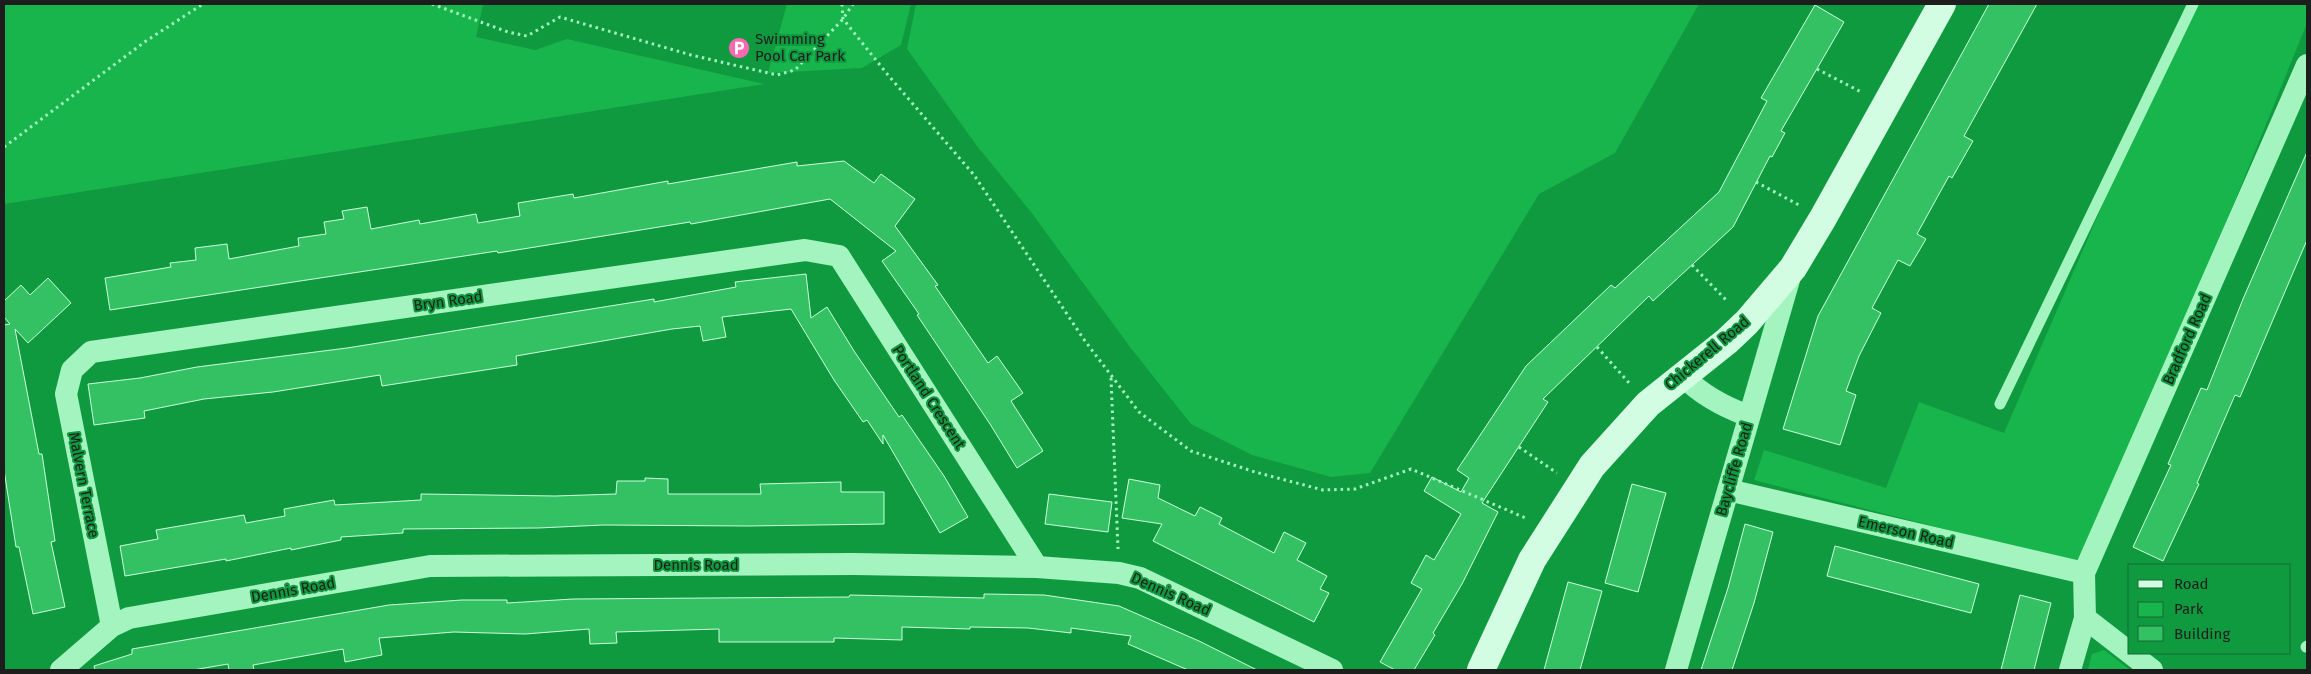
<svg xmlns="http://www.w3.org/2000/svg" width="2311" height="674" viewBox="0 0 2311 674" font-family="'Fira Sans',sans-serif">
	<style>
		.green { fill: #18b54c }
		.building { fill: #34c164; stroke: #ccfedc }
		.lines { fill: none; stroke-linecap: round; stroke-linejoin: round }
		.path { stroke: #a3f4be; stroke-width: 3; stroke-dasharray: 2.5 4; stroke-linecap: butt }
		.lane { stroke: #a3f4be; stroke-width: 11 }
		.street { stroke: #a3f4be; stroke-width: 22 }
		.secondary { stroke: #d3fde2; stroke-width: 28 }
		.labels { text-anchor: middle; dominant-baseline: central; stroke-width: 4; stroke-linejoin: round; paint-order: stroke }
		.poi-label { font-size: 15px; fill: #1d1d1d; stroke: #109a40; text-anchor: start }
		.street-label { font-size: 15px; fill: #1d1d1d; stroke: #109a40 }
	</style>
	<rect width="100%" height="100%" fill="#109a40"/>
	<!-- green -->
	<path class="green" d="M 4,4 L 483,4 L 476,37 L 535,50 L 567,39 L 764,84 L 4,204 Z
		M 787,4 L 911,4 L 901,45 L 862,68 L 768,73 Z
		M 916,4 L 1699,4 L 1615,153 L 1539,194 L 1370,473 L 1331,477 L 1252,455 L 1191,424 L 1130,347 L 1031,212 L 977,146 L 907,49 Z
		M 2189,4 L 2307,4 L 2307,23 L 2087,566 L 1754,480 L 1764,450 L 1886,488 L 1919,402 L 2004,433 Z
		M 2104,650 L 2130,670 L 2088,670 L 2092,654 Z"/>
	<!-- building -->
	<path class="building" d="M 1989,4 L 2037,4 L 1964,136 L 1973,141 L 1952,178 L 1949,176 L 1917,234 L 1926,239 L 1910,266 L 1898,260 L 1872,308 L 1881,313 L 1859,356 L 1846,391 L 1856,395 L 1840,445 L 1783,429 L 1818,316 Z
		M 1815,5 L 1844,22 L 1781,131 L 1785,133 L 1772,157 L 1770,156 L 1733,227 L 1653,301 L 1649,296 L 1543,399 L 1548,402 L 1482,503 L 1498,512 L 1462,584 L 1433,633 L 1435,635 L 1414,670 L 1395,670 L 1380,662 L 1422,589 L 1411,583 L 1426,555 L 1434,560 L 1461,514 L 1424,491 L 1432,477 L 1461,492 L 1469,478 L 1457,470 L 1526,366 L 1611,285 L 1615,288 L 1719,192 L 1767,101 L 1761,98 Z
		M 2307,152 L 2307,240 L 2240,397 L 2235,395 L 2197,483 L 2199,484 L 2163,561 L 2133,547 L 2171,465 L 2168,464 L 2201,388 L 2207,390 L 2243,299 Z
		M 844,161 L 874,183 L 881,174 L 915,199 L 895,226 L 938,285 L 935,286 L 988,363 L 997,356 L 1023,393 L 1011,401 L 1043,451 L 1017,468 L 990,424 L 917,315 L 919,314 L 882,261 L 896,251 L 830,199 L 691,224 L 690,222 L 498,253 L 497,251 L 110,310 L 105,278 L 171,267 L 170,263 L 196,260 L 195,248 L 227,244 L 229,259 L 299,246 L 298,238 L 326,234 L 324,222 L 344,219 L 342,211 L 367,207 L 371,229 L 419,220 L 420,224 L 476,214 L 478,223 L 520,216 L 518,203 L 573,194 L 574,198 L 668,181 L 668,184 L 797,162 L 797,166 Z
		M 806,274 L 811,318 L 827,307 L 854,351 L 899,417 L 902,415 L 944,476 L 968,517 L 940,533 L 883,435 L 883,444 L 867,420 L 863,422 L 834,380 L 791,309 L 722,317 L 726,337 L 703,341 L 700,326 L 672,329 L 516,356 L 517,365 L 382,386 L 380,375 L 273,392 L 204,399 L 144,411 L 145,418 L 94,425 L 88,384 L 140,378 L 197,367 L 347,348 L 654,299 L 654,302 L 736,287 L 735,282 Z
		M 48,278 L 71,303 L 28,343 L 15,329 L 39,454 L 42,454 L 55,541 L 51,542 L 65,607 L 33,614 L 19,547 L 16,547 L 4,470 L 4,325 L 10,324 L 4,317 L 4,301 L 21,285 L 30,295 Z
		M 645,478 L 668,479 L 668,494 L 761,494 L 760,484 L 841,482 L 841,492 L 884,492 L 884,524 L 748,526 L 603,525 L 538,528 L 403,529 L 403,533 L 341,537 L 341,540 L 291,550 L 291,548 L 226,561 L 226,559 L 125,576 L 120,546 L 158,539 L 156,530 L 244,515 L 246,523 L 285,516 L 284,509 L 334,500 L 335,505 L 421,500 L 421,494 L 555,496 L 616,494 L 617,481 L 645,481 Z
		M 1129,479 L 1160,485 L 1158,498 L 1195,516 L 1200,507 L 1222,518 L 1219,524 L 1274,553 L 1284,532 L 1306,543 L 1297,560 L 1327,576 L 1320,589 L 1329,593 L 1314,622 L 1153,541 L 1162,524 L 1122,518 Z
		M 1632,484 L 1666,493 L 1638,592 L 1605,583 Z
		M 1049,494 L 1112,502 L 1108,532 L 1045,524 Z
		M 1745,524 L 1773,532 L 1754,603 L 1732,670 L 1701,670 L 1728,588 Z
		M 1835,546 L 1979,584 L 1971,613 L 1827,576 Z
		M 1568,582 L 1602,591 L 1580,670 L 1544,670 Z
		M 984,594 L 1044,595 L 1119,606 L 1199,641 L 1257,670 L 1188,670 L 1128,644 L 1131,636 L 1071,628 L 1071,633 L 1028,628 L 970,627 L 970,629 L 902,627 L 902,640 L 834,638 L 834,642 L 719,642 L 719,629 L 616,632 L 617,643 L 590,644 L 589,629 L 525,634 L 454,632 L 379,638 L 382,655 L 345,662 L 343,649 L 253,665 L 254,670 L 229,670 L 228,664 L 193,670 L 95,670 L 94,666 L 132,654 L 132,649 L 389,605 L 462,600 L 507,600 L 507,603 L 573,599 L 849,597 L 850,595 L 984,598 Z
		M 2020,595 L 2051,603 L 2034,670 L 2001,670 Z"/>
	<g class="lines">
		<!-- path -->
		<path class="path" d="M 432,4 L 508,32 L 527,36 L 560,17 L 691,55 L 777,75 L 795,70 L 843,19 L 853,4
			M 842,4 L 843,19 L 888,75 L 974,175 L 1085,341 L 1139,412 L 1191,451 L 1255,472 L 1323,490 L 1355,489 L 1411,469 L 1528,519
			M 1817,69 L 1863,93
			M 4,147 L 146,41 L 203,4
			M 1756,182 L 1799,205
			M 1692,265 L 1728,302
			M 1597,347 L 1630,384
			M 1111,378 L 1118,549
			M 1519,447 L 1557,473"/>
		<!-- lane -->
		<path class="lane" d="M 2000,404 L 2193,4
			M 2306,647 L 2307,646"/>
		<!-- street -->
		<path class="street" d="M 1682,375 C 1701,395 1724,407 1749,416
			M 1728,490 L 2084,573
			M 2085,618 L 2152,670
			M 112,626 L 66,394 L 72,370 L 91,352 L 805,250 L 839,256 L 1037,567
			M 61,670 L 112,626 L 129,618 L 430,566 L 854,564 L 1037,567 L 1119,573 L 1140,578 L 1332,670
			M 1676,670 L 1791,273
			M 2070,670 L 2085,618 L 2084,573 L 2307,65"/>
		<!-- secondary -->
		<path class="secondary" d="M 1481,670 L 1532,560 L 1592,466 L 1648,404 L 1727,341 L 1747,322 L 1793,268 L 1823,218 L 1942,4"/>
	</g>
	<!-- icons -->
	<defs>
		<g id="parking-disc" transform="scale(1.125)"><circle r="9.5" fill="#ff67b4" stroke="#109a40"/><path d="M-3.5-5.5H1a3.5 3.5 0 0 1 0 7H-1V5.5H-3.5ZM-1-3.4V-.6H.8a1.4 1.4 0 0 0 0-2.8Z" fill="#fff"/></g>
	</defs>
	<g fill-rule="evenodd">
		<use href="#parking-disc" x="739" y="48"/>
	</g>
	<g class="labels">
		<!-- poi labels -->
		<g class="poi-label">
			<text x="755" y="39">Swimming<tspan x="755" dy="17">Pool Car Park</tspan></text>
		</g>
		<!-- street labels -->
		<g class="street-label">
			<text transform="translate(448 301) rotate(-8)">Bryn Road</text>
			<text transform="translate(2187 339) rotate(-66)">Bradford Road</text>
			<text transform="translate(1707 353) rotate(-40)">Chickerell Road</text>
			<text transform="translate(929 397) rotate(57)">Portland Crescent</text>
			<text transform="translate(1734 469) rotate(-74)">Baycliffe Road</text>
			<text transform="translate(84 485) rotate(79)">Malvern Terrace</text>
			<text transform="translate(1906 532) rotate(13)">Emerson Road</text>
			<text x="696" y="565">Dennis Road</text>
			<text transform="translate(293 590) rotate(-10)">Dennis Road</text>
			<text transform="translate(1171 594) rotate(24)">Dennis Road</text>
		</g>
	</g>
	<!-- border -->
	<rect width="2311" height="674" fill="none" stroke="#1d1d1d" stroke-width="10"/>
	<!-- legend -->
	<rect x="2128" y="564" width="162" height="90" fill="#109a40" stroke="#156832"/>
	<rect x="2138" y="580" width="25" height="8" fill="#d3fde2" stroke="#156832"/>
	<text x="2174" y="589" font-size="15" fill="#1d1d1d">Road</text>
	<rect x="2138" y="602" width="25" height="15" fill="#18b54c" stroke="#156832"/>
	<text x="2174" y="614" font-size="15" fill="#1d1d1d">Park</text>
	<rect x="2138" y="626" width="25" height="15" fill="#34c164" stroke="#156832"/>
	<text x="2174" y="639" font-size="15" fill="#1d1d1d">Building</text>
</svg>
